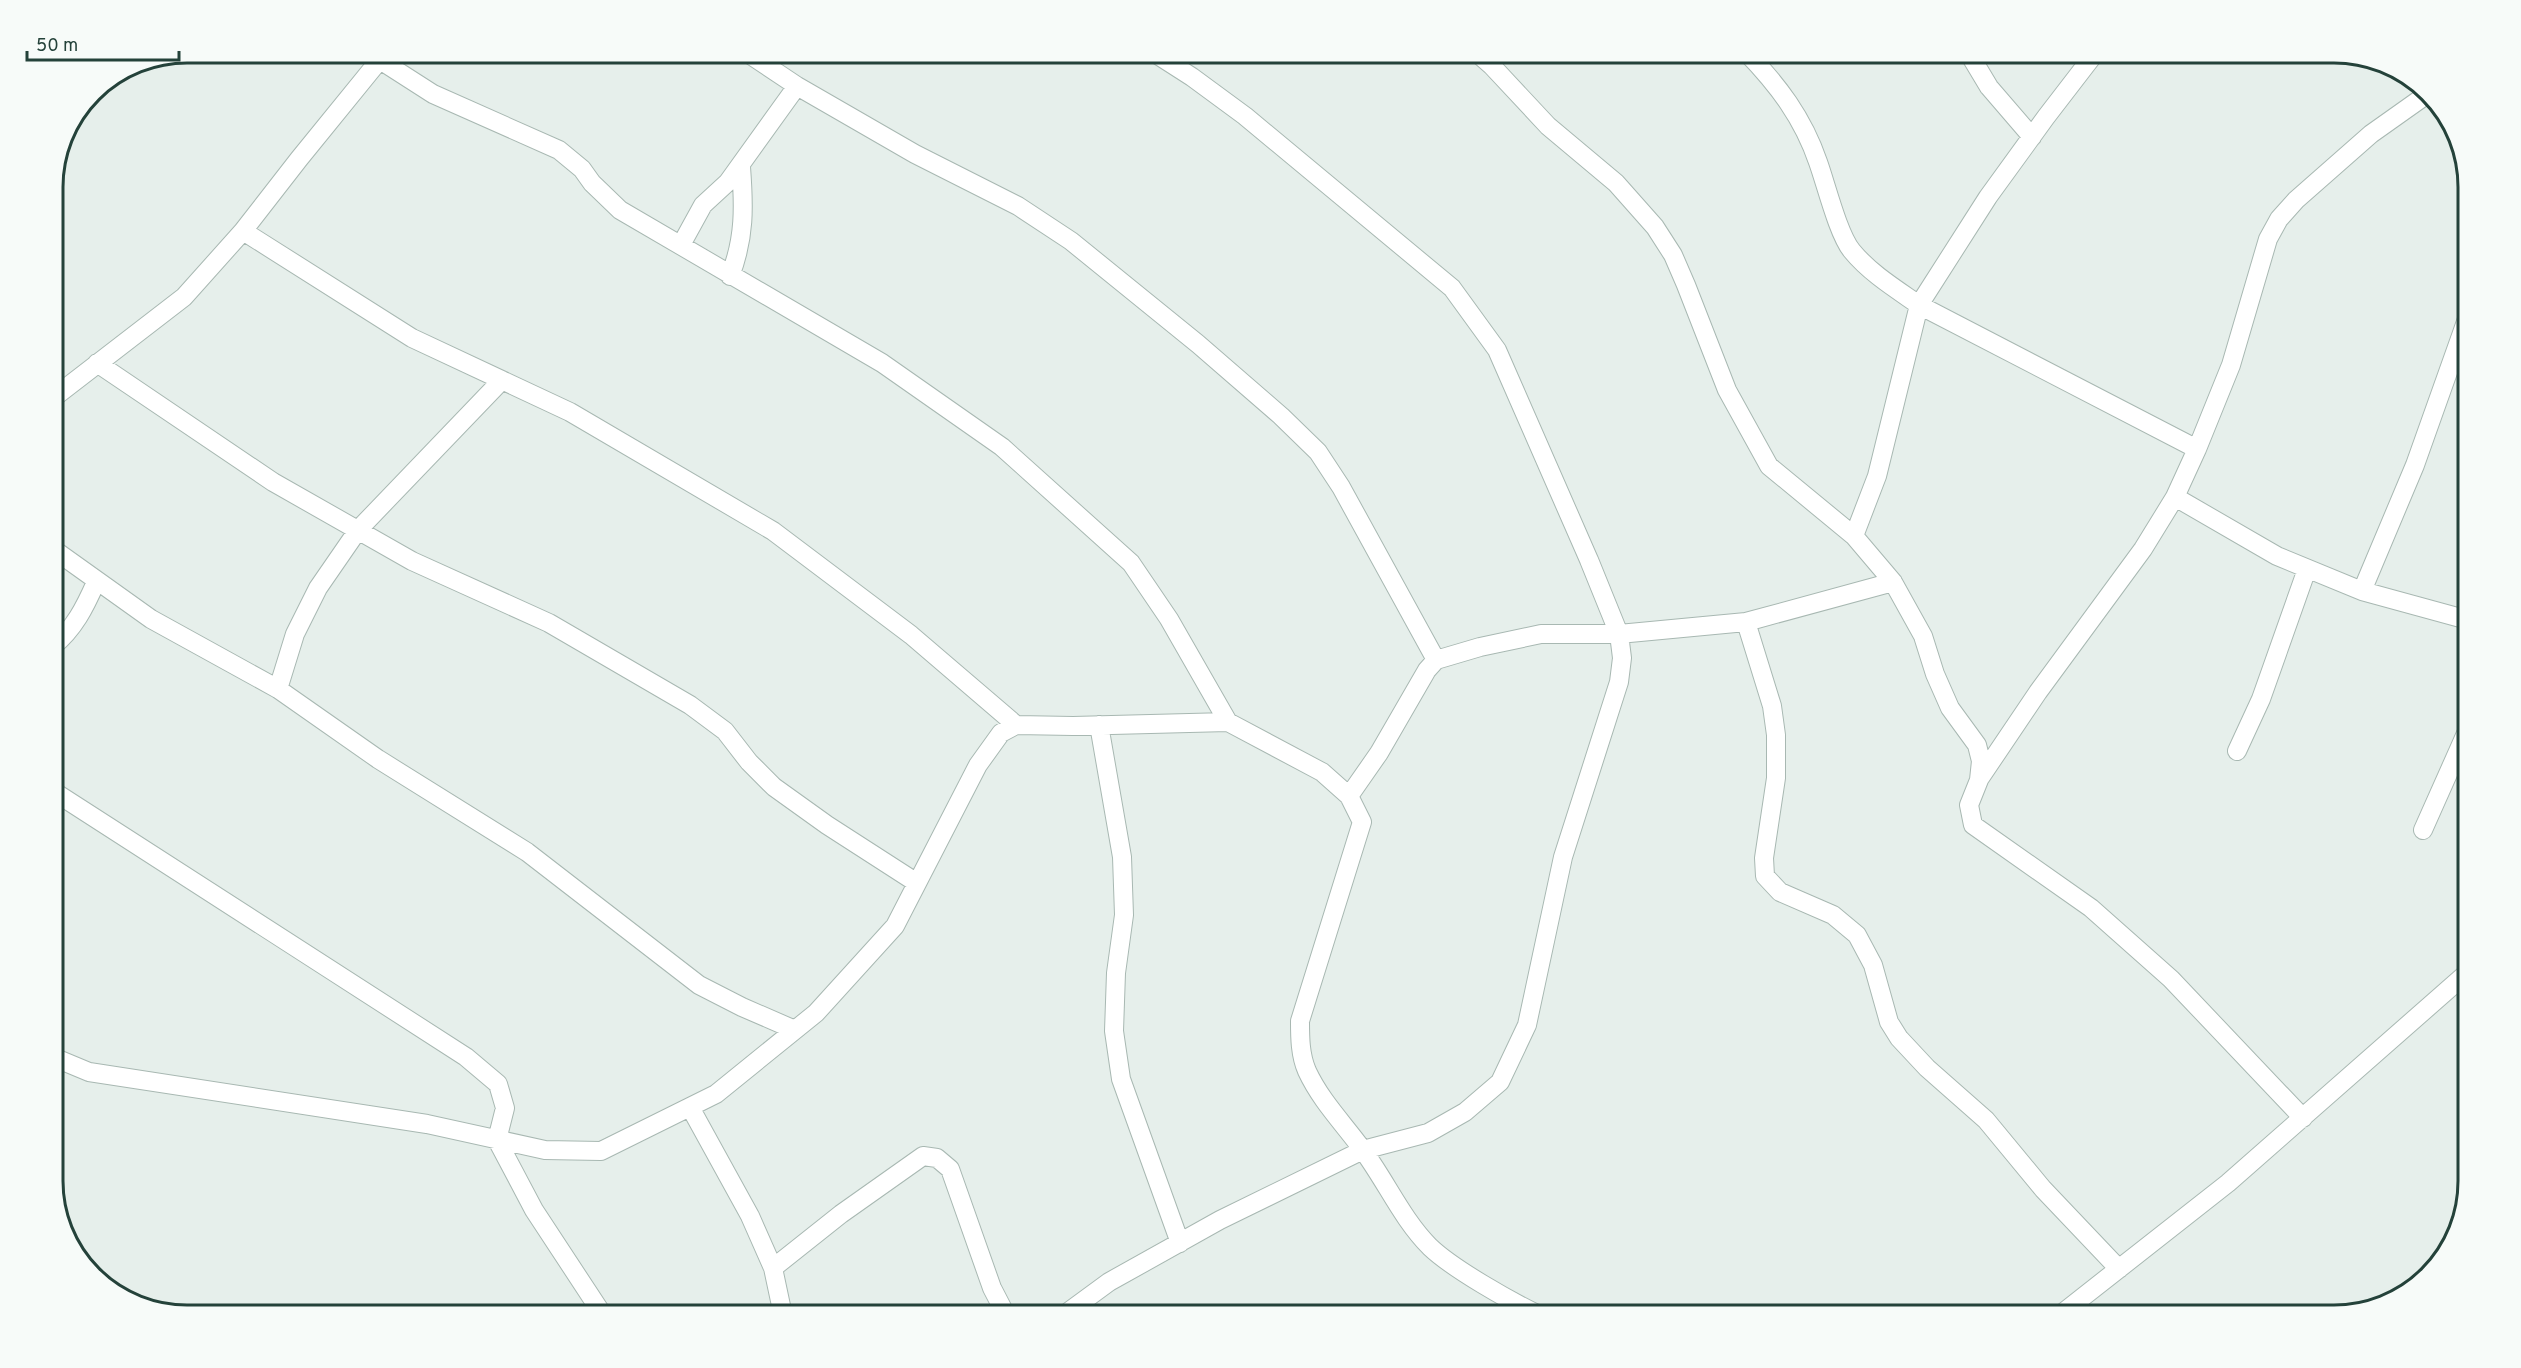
<svg xmlns="http://www.w3.org/2000/svg" width="2521" height="1368" viewBox="0 0 2521 1368" font-family="Overpass,sans-serif">
	<style>
		.lines { fill: none; stroke-linecap: round; stroke-linejoin: round }
		.minor-casing { stroke: #a8b8b2; stroke-width: 20 }
		.minor { stroke: #fff; stroke-width: 18 }
		.rim { fill: none; stroke: #24423a; stroke-width: 3 }
	</style>
	<rect width="100%" height="100%" fill="#e6efeb"/>
	<g class="lines">
		<!-- minor casing -->
		<g class="minor-casing">
			<path id="minor" d="M 746,52 L 797,86 L 915,154 L 1018,206 L 1071,241 L 1198,344 L 1281,416 L 1318,452 L 1341,487 L 1436,660
				M 1476,52 L 1492,66 L 1548,126 L 1616,183 L 1655,227 L 1673,255 L 1686,285 L 1727,390 L 1769,466 L 1854,536 L 1893,582 L 1923,636 L 1935,674 L 1950,708 L 1977,745 L 1981,761 L 1979,780 L 1969,805 L 1973,825 L 2091,908 L 2171,979 L 2303,1118
				M 1746,52 C 1778,85 1803,118 1818,162 C 1826,184 1838,234 1852,251 C 1870,273 1896,289 1919,305 L 2197,449
				M 1968,52 L 1989,87 L 2032,137
				M 380,60 L 433,94 L 559,150 L 582,169 L 592,183 L 620,210 L 882,363 L 1002,447 L 1131,563 L 1169,619 L 1228,722
				M 243,231 L 412,338 L 570,412 L 773,531 L 911,635 L 1016,725
				M 681,245 L 703,205 L 728,182 L 797,86
				M 730,276 C 745,238 744,206 741,167
				M 97,363 L 273,482 L 412,561 L 549,623 L 690,705 L 725,731 L 749,762 L 774,787 L 827,825 L 917,883
				M 53,398 L 184,297 L 243,231 L 299,159 L 386,52
				M 2175,497 L 2277,556 L 2362,591 L 2468,620
				M 1854,536 L 1877,476 L 1919,305 L 1988,197 L 2046,117 L 2096,52
				M 53,549 L 151,619 L 278,689 L 378,759 L 527,852 L 699,985 L 742,1007 L 795,1030
				M 2362,591 L 2415,465 L 2468,316
				M 1746,622 L 1772,706 L 1776,735 L 1776,778 L 1764,858 L 1765,876 L 1780,892 L 1833,915 L 1857,935 L 1873,965 L 1889,1022 L 1899,1038 L 1927,1068 L 1986,1120 L 2043,1189 L 2119,1269
				M 53,646 C 74,629 85,607 96,582
				M 278,689 L 295,634 L 318,588 L 358,530 L 502,380
				M 1099,725 L 1122,857 L 1124,915 L 1116,973 L 1114,1031 L 1121,1079 L 1180,1243
				M 2237,751 L 2261,699 L 2307,569
				M 1980,778 L 2038,692 L 2143,549 L 2175,497 L 2197,449 L 2231,365 L 2268,239 L 2279,219 L 2296,200 L 2371,134 L 2426,95
				M 53,791 L 466,1057 L 498,1084 L 505,1108 L 497,1140 L 534,1210 L 603,1315
				M 1349,796 L 1379,753 L 1427,670 L 1436,660 L 1480,647 L 1541,634 L 1619,634 L 1746,622 L 1893,582
				M 2423,830 L 2468,729
				M 53,1057 L 89,1072 L 427,1124 L 545,1150 L 601,1151 L 716,1094 L 816,1013 L 895,926 L 978,765 L 1001,733 L 1016,725 L 1073,726 L 1228,722 L 1322,772 L 1349,796 L 1362,822 L 1300,1021 C 1300,1037 1300,1055 1307,1071 C 1321,1101 1343,1123 1362,1149 C 1386,1181 1402,1219 1430,1247 C 1453,1269 1510,1301 1539,1315
				M 690,1107 L 750,1216 L 773,1268 L 783,1315
				M 773,1268 L 841,1214 L 923,1156 L 937,1158 L 950,1169 L 992,1288 L 1006,1315
				M 1064,1315 L 1109,1282 L 1220,1220 L 1363,1150 L 1428,1133 L 1465,1112 L 1500,1082 L 1527,1025 L 1563,857 L 1619,682 L 1622,658 L 1619,634 L 1589,560 L 1497,350 L 1452,288 L 1245,116 L 1192,77 L 1153,52
				M 2060,1315 L 2228,1183 L 2468,972"/>
		</g>
		<!-- minor -->
		<use href="#minor" class="minor"/>
	</g>
	<!-- crop -->
	<path d="M0 0H2521V1368H0ZM187 63H2334A124 124 0 0 1 2458 187V1181A124 124 0 0 1 2334 1305H187A124 124 0 0 1 63 1181V187A124 124 0 0 1 187 63Z" fill="#f7fbf9" fill-rule="evenodd"/>
	<path class="rim" d="M187 63H2334A124 124 0 0 1 2458 187V1181A124 124 0 0 1 2334 1305H187A124 124 0 0 1 63 1181V187A124 124 0 0 1 187 63Z"/>
	<!-- scale -->
	<path d="M27 51v9h152v-9" fill="none" stroke="#24423a" stroke-width="3"/>
	<text x="36" y="51" font-size="18" fill="#24423a" stroke="#f7fbf9" stroke-width="4.5" paint-order="stroke">50 m</text>
</svg>
